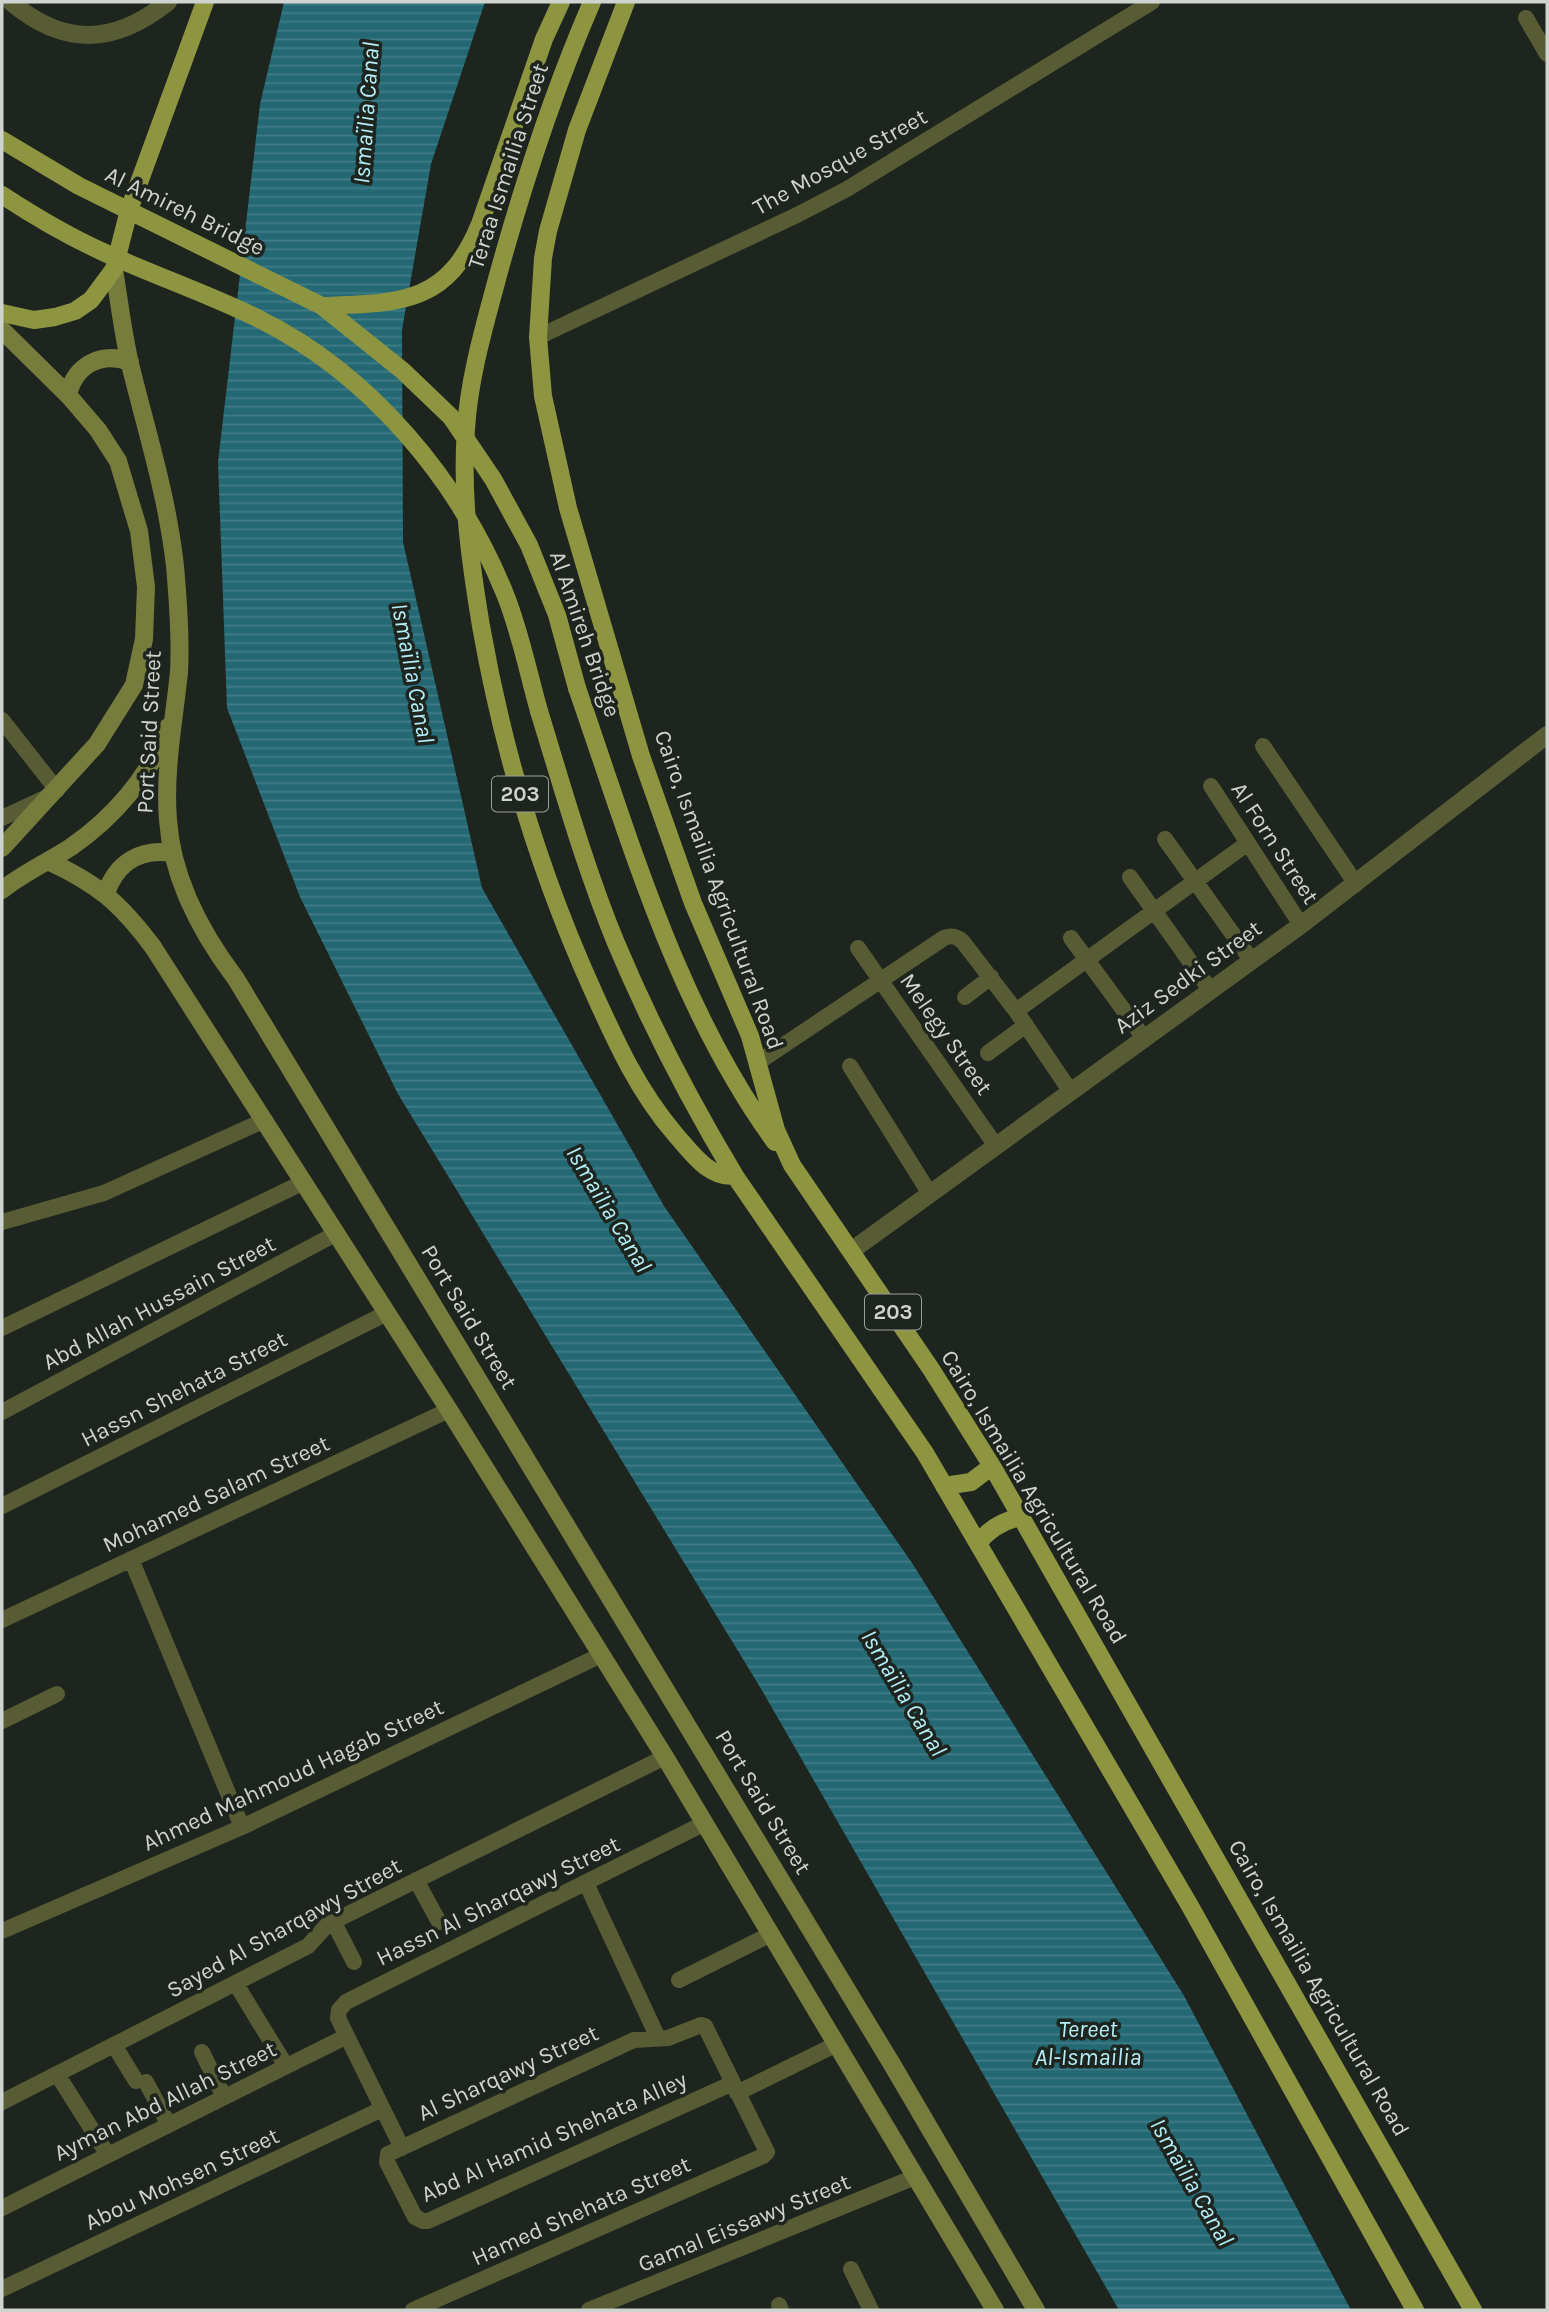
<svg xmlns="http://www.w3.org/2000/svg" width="1549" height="2312" viewBox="0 0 1549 2312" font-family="Karla,sans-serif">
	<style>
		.water { fill: url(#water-rules) }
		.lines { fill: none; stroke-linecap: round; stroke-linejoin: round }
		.minor { stroke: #585c35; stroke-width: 16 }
		.tertiary { stroke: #585c35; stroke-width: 18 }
		.secondary { stroke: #767c3c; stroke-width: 18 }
		.primary { stroke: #8d9540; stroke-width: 18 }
		.primary-bridge { stroke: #8d9540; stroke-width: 18 }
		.labels { text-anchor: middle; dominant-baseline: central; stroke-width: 7; stroke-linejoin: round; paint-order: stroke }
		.shield { fill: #1e241e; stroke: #9b9f9b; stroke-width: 2 }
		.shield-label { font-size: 21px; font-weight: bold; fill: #d0d4d0 }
		.street-label { font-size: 23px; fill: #d0d4d0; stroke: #1e241e }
		.water-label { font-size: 24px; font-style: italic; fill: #b5eef8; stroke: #1e241e }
	</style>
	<defs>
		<pattern id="water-rules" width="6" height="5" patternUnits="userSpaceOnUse" patternTransform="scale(1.75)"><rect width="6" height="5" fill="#236873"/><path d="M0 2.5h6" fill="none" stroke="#427d86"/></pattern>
	</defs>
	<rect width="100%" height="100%" fill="#1e241e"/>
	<!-- water -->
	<path class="water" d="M 284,2 L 485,2 L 431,164 L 402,330 L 403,542 L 482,888 L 664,1206 L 912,1563 L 1183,1994 L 1351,2310 L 1119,2310 L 760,1687 L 398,1094 L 300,897 L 227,708 L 218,462 L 260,104 Z"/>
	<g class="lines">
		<!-- minor -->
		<path class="minor" d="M 1526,18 L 1547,54
			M 538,337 L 797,215 L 847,189 L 1152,2
			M 2,720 L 57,790
			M 1263,746 L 1356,884
			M 1211,786 L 1301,925
			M 2,818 L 45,798
			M 1165,839 L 1252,961
			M 1130,877 L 1211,991
			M 1071,938 L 1144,1038
			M 858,948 L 996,1146
			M 965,997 L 991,977
			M 1016,1011 L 1248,843
			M 988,1053 L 1026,1025
			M 757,1063 L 944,938 C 952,935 957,936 963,942 L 1016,1011 L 1071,1092
			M 850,1066 L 930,1194
			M 2,1222 L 104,1193 L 265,1120
			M 2,1328 L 304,1182
			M 2,1412 L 337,1233
			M 2,1506 L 387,1313
			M 131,1559 L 242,1827
			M 2,1620 L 449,1410
			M 2,1721 L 57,1694
			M 416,1880 L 439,1922
			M 586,1883 L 658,2038
			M 333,1921 L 354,1962
			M 2,1931 L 242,1827 L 601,1655
			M 679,1980 L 771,1934
			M 236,1984 L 286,2066
			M 114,2045 L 136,2081
			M 202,2052 L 224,2097
			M 57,2074 L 108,2155
			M 146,2082 L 169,2125
			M 737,2093 L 837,2044
			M 2,2102 L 308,1946 L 328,1924 L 665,1757
			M 402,2148 L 338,2018 L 339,2010 L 346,2002 L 705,1823
			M 2,2208 L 347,2036
			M 851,2269 L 871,2310
			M 2,2289 L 382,2109
			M 779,2305 L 781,2310
			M 413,2310 L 763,2156 L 767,2152 L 705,2026 L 701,2025 L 668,2038 L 634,2040 L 388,2154 L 387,2162 L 415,2217 L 423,2221 L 428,2221 L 733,2083
			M 589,2310 L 915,2177"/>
		<!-- tertiary -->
		<path class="tertiary" d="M 11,2 C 64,47 114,45 168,2
			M 851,1251 L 1301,925 L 1547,735"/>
		<!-- secondary -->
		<path class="secondary" d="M 114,269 C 119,301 123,333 130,364 C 147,433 167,495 175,566 C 178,600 181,637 179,672 C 174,721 164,771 168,820 C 172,878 202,934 236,979 L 893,2066 L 1036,2310
			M 2,330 L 68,395 L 98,430 L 118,461 L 139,531 L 146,587 L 144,639 L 134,685 L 97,744 L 2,848
			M 68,395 C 75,365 101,351 130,362
			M 48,861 C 98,884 120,903 153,947 L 449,1410 L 665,1757 L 995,2310
			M 2,890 C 23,873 48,862 71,847 C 113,818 150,776 168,727
			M 106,893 C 117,862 141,848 173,853"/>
		<!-- primary -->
		<path class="primary" d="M 592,2 C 553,92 523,184 497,279 C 484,328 469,378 466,429 C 461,495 470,560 481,626 C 503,751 540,874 593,991 C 616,1042 638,1091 675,1134 C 691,1152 708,1178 735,1176
			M 626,2 L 577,130 L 548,231 L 543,258 L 538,337 L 543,396 L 568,508 L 641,756 L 693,903 L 750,1036 L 776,1130 L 792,1165 L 931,1369 L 992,1466 L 1473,2310
			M 322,306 C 400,303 447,305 480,224 L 544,39 L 561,2
			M 2,313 L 34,320 L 55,317 L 75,311 L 91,300 L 114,269 L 129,210 L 205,2
			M 577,688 C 631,843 677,1007 775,1142
			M 539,711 C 563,789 585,868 616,943 C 650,1024 690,1101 735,1176 L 925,1453 L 1190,1906 L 1415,2310
			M 944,1486 L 971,1482 L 992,1466
			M 978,1543 C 989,1529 1002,1521 1020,1517"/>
		<!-- primary-bridge -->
		<path class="primary-bridge" d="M 2,140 L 79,186 L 322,306 L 403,371 L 451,417 L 493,479 L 529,545 L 557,615 L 577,688
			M 2,195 C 34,216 68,236 103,252 C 155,276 209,294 259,319 C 370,374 459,480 505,594 C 520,631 528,672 539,711"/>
	</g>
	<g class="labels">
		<!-- shield labels -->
		<g class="shield">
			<rect x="492" y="776.5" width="56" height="35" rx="5"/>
			<rect x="865" y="1294.5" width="56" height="35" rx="5"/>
		</g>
		<g class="shield-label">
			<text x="520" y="794">203</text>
			<text x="893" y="1312">203</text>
		</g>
		<!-- street labels -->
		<g class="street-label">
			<text transform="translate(840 162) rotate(-29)">The Mosque Street</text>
			<text transform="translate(508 166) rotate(-72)">Teraa Ismailia Street</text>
			<text transform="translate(185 211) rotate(26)">Al Amireh Bridge</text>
			<text transform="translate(585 634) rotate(71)">Al Amireh Bridge</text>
			<text transform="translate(149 732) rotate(-87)">Port Said Street</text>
			<text transform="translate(1275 843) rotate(57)">Al Forn Street</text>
			<text transform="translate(719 890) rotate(70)">Cairo, Ismailia Agricultural Road</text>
			<text transform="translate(1188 977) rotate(-36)">Aziz Sedki Street</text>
			<text transform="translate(946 1034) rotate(55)">Melegy Street</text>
			<text transform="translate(159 1303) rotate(-28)">Abd Allah Hussain Street</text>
			<text transform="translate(469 1317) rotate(59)">Port Said Street</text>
			<text transform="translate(184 1389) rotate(-27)">Hassn Shehata Street</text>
			<text transform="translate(216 1494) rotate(-25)">Mohamed Salam Street</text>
			<text transform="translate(1034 1497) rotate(59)">Cairo, Ismailia Agricultural Road</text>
			<text transform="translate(293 1775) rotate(-25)">Ahmed Mahmoud Hagab Street</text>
			<text transform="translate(763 1802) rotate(59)">Port Said Street</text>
			<text transform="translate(498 1901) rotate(-26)">Hassn Al Sharqawy Street</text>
			<text transform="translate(284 1928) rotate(-29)">Sayed Al Sharqawy Street</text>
			<text transform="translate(1319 1988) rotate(60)">Cairo, Ismailia Agricultural Road</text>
			<text transform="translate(508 2073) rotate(-25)">Al Sharqawy Street</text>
			<text transform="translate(165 2101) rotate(-26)">Ayman Abd Allah Street</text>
			<text transform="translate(554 2137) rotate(-24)">Abd Al Hamid Shehata Alley</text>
			<text transform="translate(182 2179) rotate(-25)">Abou Mohsen Street</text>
			<text transform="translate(581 2211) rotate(-24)">Hamed Shehata Street</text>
			<text transform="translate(744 2223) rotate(-22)">Gamal Eissawy Street</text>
		</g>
		<!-- water labels -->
		<g class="water-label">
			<text transform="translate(366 113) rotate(-86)">Ismaïlia Canal</text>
			<text transform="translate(413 673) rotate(79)">Ismaïlia Canal</text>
			<text transform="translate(609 1209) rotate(59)">Ismaïlia Canal</text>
			<text transform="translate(904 1693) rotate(59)">Ismaïlia Canal</text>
			<text x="1088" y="2029">Tereet<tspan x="1088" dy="28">Al-Ismailia</tspan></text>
			<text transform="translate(1192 2182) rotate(60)">Ismaïlia Canal</text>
		</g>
	</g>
	<!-- border -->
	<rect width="1549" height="2312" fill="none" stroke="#d0d4d0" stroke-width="7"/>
</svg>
